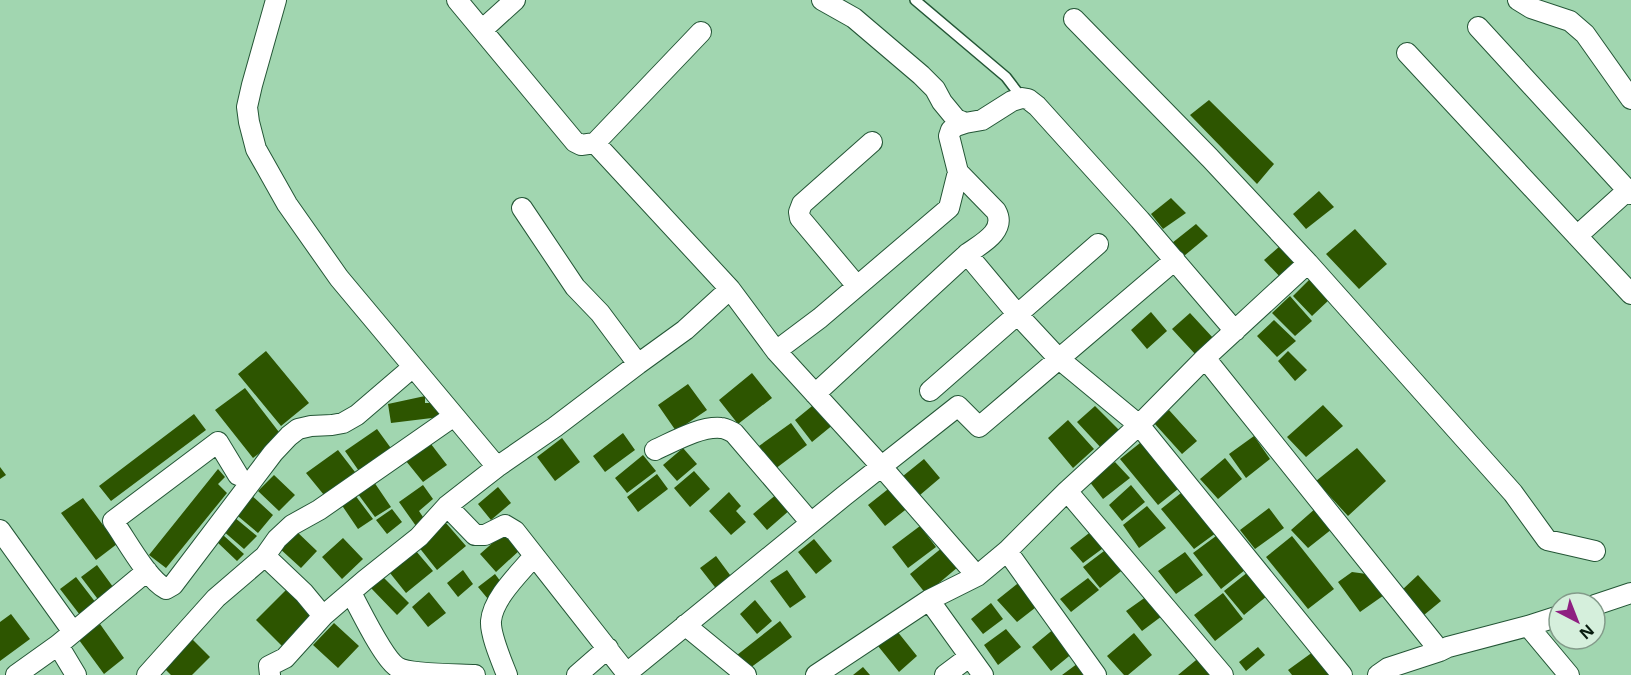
<svg xmlns="http://www.w3.org/2000/svg" width="1631" height="675" viewBox="0 0 1631 675" font-family="'Noto Sans',sans-serif">
	<style>
		.building { fill: #2d5500 }
		.lines { fill: none; stroke-linecap: round; stroke-linejoin: round }
		.service-casing { stroke: #245636; stroke-width: 12 }
		.minor-casing { stroke: #245636; stroke-width: 22 }
		.service { stroke: #fff; stroke-width: 9 }
		.minor { stroke: #fff; stroke-width: 20 }
	</style>
	<rect width="100%" height="100%" fill="#a1d6b0"/>
	<!-- building -->
	<path class="building" d="M 1209,100 L 1274,164 L 1257,184 L 1190,115 Z
		M 1319,191 L 1334,207 L 1306,229 L 1293,214 Z
		M 1171,198 L 1186,213 L 1163,229 L 1151,214 Z
		M 1196,224 L 1208,236 L 1184,256 L 1172,243 Z
		M 1355,229 L 1387,264 L 1359,289 L 1326,254 Z
		M 1280,246 L 1298,267 L 1283,280 L 1264,260 Z
		M 1311,278 L 1330,299 L 1312,316 L 1293,296 Z
		M 1290,296 L 1312,321 L 1295,336 L 1272,313 Z
		M 1151,312 L 1167,331 L 1147,349 L 1131,330 Z
		M 1190,313 L 1214,339 L 1196,355 L 1172,329 Z
		M 1274,320 L 1296,341 L 1277,357 L 1257,336 Z
		M 266,351 L 309,403 L 281,426 L 238,374 Z
		M 1288,351 L 1307,370 L 1295,381 L 1278,361 Z
		M 752,373 L 772,398 L 738,424 L 719,400 Z
		M 688,384 L 707,410 L 676,431 L 658,405 Z
		M 245,388 L 282,436 L 253,458 L 215,410 Z
		M 425,396 L 425,403 L 433,403 L 434,409 L 440,410 L 440,417 L 391,423 L 388,404 Z
		M 817,402 L 834,424 L 812,442 L 795,420 Z
		M 1323,405 L 1343,426 L 1306,457 L 1287,437 Z
		M 1095,406 L 1122,433 L 1103,450 L 1077,422 Z
		M 1169,410 L 1197,441 L 1182,454 L 1154,423 Z
		M 194,414 L 206,430 L 111,501 L 99,486 Z
		M 1068,420 L 1094,449 L 1073,468 L 1048,438 Z
		M 791,423 L 807,445 L 775,469 L 759,446 Z
		M 377,429 L 393,451 L 361,474 L 345,451 Z
		M 623,433 L 635,450 L 605,472 L 593,456 Z
		M 1254,436 L 1270,459 L 1246,478 L 1229,454 Z
		M 562,438 L 580,462 L 555,481 L 537,457 Z
		M 1145,439 L 1183,485 L 1158,505 L 1120,459 Z
		M 431,444 L 447,465 L 423,482 L 406,461 Z
		M 683,448 L 697,464 L 677,481 L 663,465 Z
		M 1357,448 L 1386,481 L 1348,516 L 1316,481 Z
		M 338,450 L 355,472 L 324,495 L 306,473 Z
		M 643,455 L 656,471 L 627,493 L 615,478 Z
		M 1225,458 L 1242,479 L 1218,499 L 1200,479 Z
		M 924,459 L 940,478 L 920,495 L 903,476 Z
		M 1115,462 L 1130,478 L 1103,499 L 1089,481 Z
		M 0,467 L 6,475 L 0,479 Z
		M 218,469 L 225,477 L 218,484 L 227,493 L 166,568 L 149,555 Z
		M 694,471 L 710,489 L 690,507 L 674,488 Z
		M 657,474 L 668,489 L 638,512 L 627,497 Z
		M 274,475 L 295,495 L 279,511 L 258,491 Z
		M 374,482 L 391,507 L 375,517 L 358,494 Z
		M 423,485 L 433,499 L 419,511 L 425,520 L 416,526 L 399,502 Z
		M 1131,485 L 1145,502 L 1122,521 L 1109,505 Z
		M 892,486 L 909,507 L 885,526 L 868,505 Z
		M 498,487 L 511,503 L 491,520 L 478,504 Z
		M 1186,489 L 1220,530 L 1194,549 L 1161,509 Z
		M 729,492 L 741,506 L 736,511 L 746,522 L 731,535 L 709,511 Z
		M 249,493 L 273,515 L 258,533 L 233,512 Z
		M 778,493 L 791,509 L 767,530 L 753,514 Z
		M 355,495 L 373,519 L 358,529 L 341,504 Z
		M 83,498 L 117,544 L 96,560 L 61,513 Z
		M 1147,506 L 1166,528 L 1139,548 L 1123,525 Z
		M 1269,508 L 1284,528 L 1255,549 L 1240,530 Z
		M 1316,508 L 1332,529 L 1308,548 L 1291,530 Z
		M 392,509 L 402,522 L 387,534 L 376,520 Z
		M 234,517 L 257,536 L 244,549 L 222,530 Z
		M 446,523 L 466,546 L 437,570 L 418,546 Z
		M 920,526 L 936,547 L 908,568 L 892,547 Z
		M 294,529 L 317,551 L 301,568 L 278,547 Z
		M 1093,530 L 1106,546 L 1083,563 L 1070,548 Z
		M 505,532 L 521,549 L 496,572 L 480,554 Z
		M 223,535 L 244,554 L 237,561 L 216,541 Z
		M 1216,536 L 1245,570 L 1221,589 L 1193,553 Z
		M 1292,536 L 1334,589 L 1308,609 L 1266,557 Z
		M 343,538 L 363,559 L 342,579 L 322,557 Z
		M 814,539 L 832,561 L 816,574 L 798,552 Z
		M 943,547 L 958,567 L 926,594 L 910,574 Z
		M 1108,548 L 1125,568 L 1100,588 L 1083,567 Z
		M 416,551 L 433,571 L 406,593 L 390,573 Z
		M 1185,552 L 1203,575 L 1176,594 L 1158,571 Z
		M 716,556 L 733,579 L 718,591 L 700,568 Z
		M 97,565 L 116,591 L 100,602 L 81,577 Z
		M 463,570 L 473,584 L 458,597 L 447,583 Z
		M 787,570 L 806,597 L 790,608 L 770,581 Z
		M 1248,572 L 1267,596 L 1244,615 L 1224,591 Z
		M 1352,572 L 1374,575 L 1387,593 L 1360,612 L 1338,582 Z
		M 495,574 L 504,586 L 488,599 L 478,587 Z
		M 1418,575 L 1441,601 L 1424,615 L 1402,590 Z
		M 382,576 L 409,603 L 397,615 L 370,587 Z
		M 76,577 L 96,603 L 80,615 L 60,589 Z
		M 1088,578 L 1099,590 L 1071,612 L 1060,599 Z
		M 1022,580 L 1040,604 L 1017,622 L 997,600 Z
		M 289,587 L 317,615 L 286,650 L 256,620 Z
		M 429,592 L 446,613 L 428,627 L 412,607 Z
		M 1223,593 L 1243,619 L 1215,641 L 1194,615 Z
		M 1150,594 L 1166,613 L 1142,631 L 1126,611 Z
		M 755,600 L 772,621 L 757,634 L 740,614 Z
		M 991,603 L 1003,619 L 983,634 L 971,619 Z
		M 11,614 L 30,639 L 0,661 L 0,622 Z
		M 780,621 L 792,637 L 750,668 L 737,655 Z
		M 334,623 L 359,646 L 338,668 L 313,645 Z
		M 100,624 L 124,658 L 104,674 L 79,640 Z
		M 1055,628 L 1074,652 L 1051,671 L 1032,647 Z
		M 1006,629 L 1021,647 L 998,665 L 984,645 Z
		M 897,631 L 917,656 L 899,672 L 878,646 Z
		M 1134,633 L 1152,655 L 1128,675 L 1124,675 L 1107,656 Z
		M 191,638 L 210,657 L 192,675 L 171,675 L 162,666 Z
		M 1258,647 L 1265,655 L 1246,671 L 1239,662 Z
		M 1317,649 L 1333,672 L 1329,675 L 1292,675 L 1288,670 Z
		M 1201,656 L 1218,675 L 1178,675 Z
		M 1081,661 L 1091,675 L 1062,675 Z
		M 863,667 L 870,675 L 853,675 Z"/>
	<g class="lines">
		<!-- service casing -->
		<g class="service-casing">
			<path id="service" d="M 915,0 L 1006,77 L 1022,98"/>
		</g>
		<!-- minor casing -->
		<g class="minor-casing">
			<path id="minor" d="M 276,0 L 252,85 L 247,107 L 249,122 L 256,149 L 287,204 L 339,278 L 497,467
				M 457,0 L 575,142 L 581,145 L 595,143 L 701,32
				M 822,0 L 854,18 L 921,75 L 935,89 L 942,102 L 956,119 L 965,123 L 982,120 L 1012,101 L 1022,98 L 1028,99 L 1037,106 L 1140,220 L 1235,331
				M 1518,0 L 1531,8 L 1570,21 L 1585,34 L 1631,99
				M 1074,19 L 1210,158 L 1308,263 L 1513,493 L 1547,540 L 1595,551
				M 1478,27 L 1631,194
				M 482,30 L 515,0
				M 1407,53 L 1631,294
				M 595,143 L 730,289 L 776,351 L 881,466 L 977,576
				M 522,208 L 575,287 L 600,313 L 638,364 L 685,330 L 730,289
				M 1577,236 L 1628,190
				M 967,254 L 1018,315 L 1058,358 L 1139,425 L 1342,675
				M 857,286 L 800,218 L 799,212 L 802,204 L 872,142
				M 776,351 L 820,318 L 949,208 L 958,172 L 949,136 L 951,130 L 956,126 L 965,123
				M 1205,358 L 1440,651
				M 930,391 L 1098,244
				M 815,394 L 967,254 C 981,244 1007,231 996,211 L 958,172
				M 655,450 C 673,442 700,426 721,428 C 725,428 730,431 734,433 L 811,523
				M 238,475 L 218,442 L 113,521 C 126,539 147,579 166,589 L 173,585 L 273,453 L 289,436 L 298,429 L 311,426 L 332,425 L 343,423 L 357,415 L 413,367
				M 1067,491 L 1139,425 L 1205,358 L 1308,263
				M 447,506 L 475,535 L 485,535 L 505,525 L 515,531 L 628,675
				M 0,530 L 73,632
				M 1007,551 L 1096,675
				M 265,556 L 304,593 L 323,616 L 365,580 L 419,537 L 447,506 L 497,467 L 555,427 L 638,364
				M 351,593 C 360,609 383,658 397,667 C 409,675 458,674 475,675
				M 929,600 L 983,675
				M 1595,605 L 1631,593
				M 685,625 L 746,675
				M 1528,626 L 1569,675
				M 58,645 L 76,675
				M 627,673 L 844,496 L 958,406 L 979,427 L 1175,260
				M 16,675 L 58,645 L 147,571
				M 147,675 L 216,598 L 265,556 L 277,539 L 292,525 L 319,510 L 454,416
				M 270,675 L 269,666 L 285,658 L 323,616
				M 507,675 C 502,662 490,635 491,621 C 493,598 519,574 534,556
				M 577,675 L 608,648
				M 816,675 L 929,600 L 977,576 L 1007,551 L 1067,491 L 1223,675
				M 945,675 L 969,657
				M 1378,675 L 1388,668 L 1440,651 L 1448,647 L 1528,626 L 1559,616"/>
		</g>
		<!-- service -->
		<use href="#service" class="service"/>
		<!-- minor -->
		<use href="#minor" class="minor"/>
	</g>
	<!-- north arrow -->
	<g transform="translate(1577 621) rotate(138)"><circle r="28" fill="#d5efdc" stroke="#839b8a" stroke-width="1.5"/>
	<path d="M0-4.5L10 22L0 15L-10 22Z" fill="#8e1f81"/>
	<text y="-9" font-size="16" font-weight="bold" text-anchor="middle" fill="#081c0f">N</text>
	</g>
</svg>
